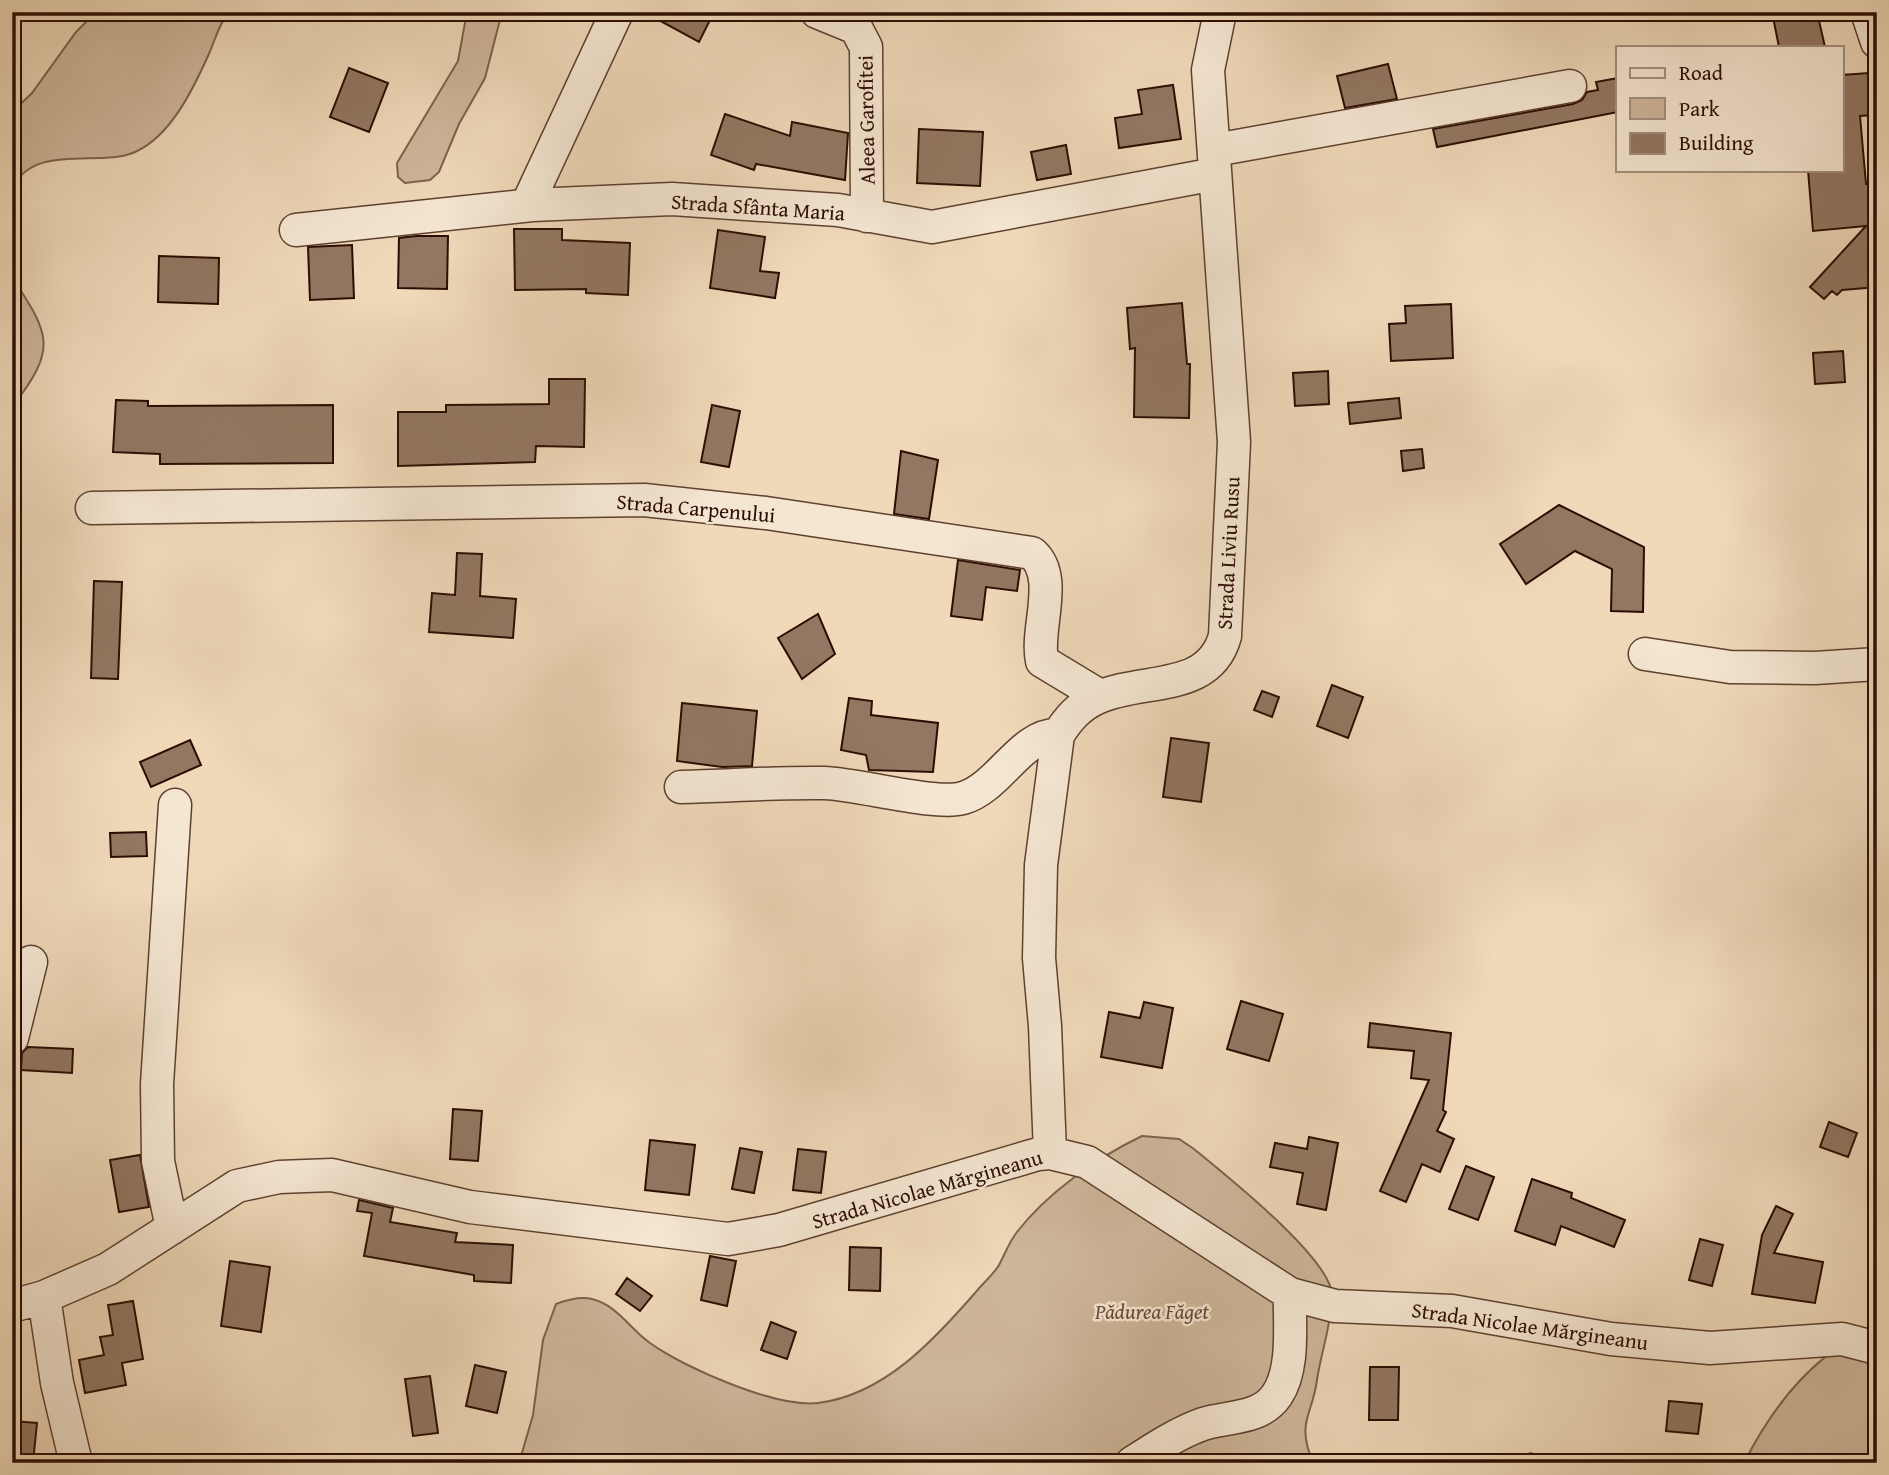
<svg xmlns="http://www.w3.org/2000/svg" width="1889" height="1475" viewBox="0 0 1889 1475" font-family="'Gentium Book Plus',serif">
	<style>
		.green { fill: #ceb69a; stroke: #7e624e; stroke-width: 2 }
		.building { fill: #927762; stroke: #2d0d03; stroke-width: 2 }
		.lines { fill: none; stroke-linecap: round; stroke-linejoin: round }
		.minor-casing { stroke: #5e4030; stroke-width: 35 }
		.minor { stroke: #f5e6d2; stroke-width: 32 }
		.labels { text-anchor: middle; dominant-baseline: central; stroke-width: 5; stroke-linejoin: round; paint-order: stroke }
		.street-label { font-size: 21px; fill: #2d0d03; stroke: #f5e6d2 }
		.park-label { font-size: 21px; font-style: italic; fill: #654838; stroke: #f5e6d2 }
	</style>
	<rect width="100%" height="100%" fill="#efd9b9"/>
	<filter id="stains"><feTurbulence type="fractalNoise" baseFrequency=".00286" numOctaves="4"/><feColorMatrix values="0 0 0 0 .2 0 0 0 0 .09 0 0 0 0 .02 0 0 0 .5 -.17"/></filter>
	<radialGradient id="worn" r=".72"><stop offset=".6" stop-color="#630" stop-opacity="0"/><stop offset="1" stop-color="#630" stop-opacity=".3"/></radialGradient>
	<!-- green -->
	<path class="green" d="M 96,12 L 229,12 C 218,25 215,41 208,56 C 193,89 171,136 135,152 C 101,168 35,142 12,188 L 12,112 L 32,93 L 76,32 Z
		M 467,12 L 502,12 L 485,78 L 459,124 L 439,172 L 430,180 L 405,183 L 398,177 L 397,163 L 458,61 Z
		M 12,277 C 50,335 58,348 12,407 Z
		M 1142,1136 L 1179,1139 L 1194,1149 C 1224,1174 1331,1258 1332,1295 C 1332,1323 1321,1352 1317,1380 C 1312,1417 1296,1421 1313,1463 L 519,1463 L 533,1415 L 543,1340 L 556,1304 C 567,1300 580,1296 592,1299 C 617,1305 630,1329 650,1343 C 685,1368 776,1408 818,1403 C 884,1395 934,1340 975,1293 C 983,1283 993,1275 999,1265 C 1005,1254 1009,1242 1017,1232 C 1047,1193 1098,1157 1142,1136 Z
		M 1877,1325 L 1877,1463 L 1744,1463 C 1773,1405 1816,1352 1877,1325 Z
		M 1531,1453 L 1553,1463 L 1491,1463 Z"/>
	<!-- building -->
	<path class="building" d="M 644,12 L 714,12 L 699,42 Z
		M 1772,12 L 1817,12 L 1825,47 L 1779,47 Z
		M 1388,64 L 1397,99 L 1345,108 L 1337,76 Z
		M 349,68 L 388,83 L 369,132 L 330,117 Z
		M 1869,73 L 1873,115 L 1860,116 L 1866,184 L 1877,183 L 1877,287 L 1842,290 L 1837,295 L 1832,291 L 1824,299 L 1810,287 L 1866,226 L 1813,231 L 1808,170 L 1842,170 L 1842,75 Z
		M 1618,78 L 1618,112 L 1437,147 L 1433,129 L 1573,104 L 1582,100 L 1587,92 L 1598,90 L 1596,82 Z
		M 1173,85 L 1181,139 L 1119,148 L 1115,118 L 1142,114 L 1138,90 Z
		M 725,114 L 790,136 L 792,122 L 848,133 L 845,180 L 756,164 L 754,170 L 711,155 Z
		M 919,129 L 983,132 L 980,186 L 917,183 Z
		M 1066,145 L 1071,174 L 1037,180 L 1031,152 Z
		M 514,229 L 562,229 L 562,240 L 630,243 L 628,295 L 586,293 L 586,289 L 515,290 Z
		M 718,230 L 765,237 L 760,271 L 779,273 L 775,298 L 710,288 Z
		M 416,236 L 448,236 L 447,289 L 398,288 L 399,238 Z
		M 352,245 L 354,298 L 310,300 L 308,247 Z
		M 159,256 L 219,258 L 218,304 L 158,302 Z
		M 1182,303 L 1187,364 L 1190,364 L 1189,418 L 1134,417 L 1135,348 L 1130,349 L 1127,308 Z
		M 1451,304 L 1453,358 L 1391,361 L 1389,324 L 1406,323 L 1405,306 Z
		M 1843,351 L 1845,382 L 1815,384 L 1813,353 Z
		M 1328,371 L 1329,404 L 1295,406 L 1293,373 Z
		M 549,379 L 585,379 L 584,447 L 536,446 L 535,462 L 398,466 L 398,412 L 446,412 L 446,405 L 549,404 Z
		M 1399,398 L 1401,418 L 1350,424 L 1348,403 Z
		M 116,400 L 148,401 L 148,406 L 333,405 L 333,463 L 160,464 L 160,454 L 113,452 Z
		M 712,405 L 740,411 L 729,467 L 701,462 Z
		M 1422,449 L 1424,468 L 1403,471 L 1401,451 Z
		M 901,451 L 938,460 L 929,519 L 894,514 Z
		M 1559,505 L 1644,547 L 1643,612 L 1611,611 L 1612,569 L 1575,551 L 1526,584 L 1500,544 Z
		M 457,553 L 482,554 L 480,596 L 516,599 L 513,638 L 429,632 L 432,593 L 455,595 Z
		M 958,560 L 1020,570 L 1017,591 L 986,587 L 982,620 L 951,616 Z
		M 94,581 L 122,582 L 118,679 L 91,678 Z
		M 818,614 L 835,654 L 802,679 L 778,638 Z
		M 1332,685 L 1363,697 L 1348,738 L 1317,726 Z
		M 1262,691 L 1279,697 L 1272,717 L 1254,710 Z
		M 849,698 L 872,701 L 871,715 L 938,723 L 933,772 L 869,770 L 866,755 L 841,750 Z
		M 682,703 L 757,711 L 752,766 L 722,767 L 677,761 Z
		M 1171,738 L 1209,743 L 1201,802 L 1163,797 Z
		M 190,740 L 201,765 L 151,787 L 140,762 Z
		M 146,832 L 147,856 L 111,857 L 110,833 Z
		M 1241,1001 L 1283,1014 L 1269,1061 L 1227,1049 Z
		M 1144,1002 L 1173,1008 L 1162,1068 L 1101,1057 L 1109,1012 L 1140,1018 Z
		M 1370,1023 L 1451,1033 L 1443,1110 L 1446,1112 L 1437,1131 L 1454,1139 L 1440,1172 L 1422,1164 L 1406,1202 L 1380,1191 L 1429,1080 L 1411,1078 L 1414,1051 L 1368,1047 Z
		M 28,1047 L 73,1049 L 72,1073 L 21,1070 L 22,1053 Z
		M 453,1109 L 482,1111 L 478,1161 L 450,1159 Z
		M 1829,1122 L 1857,1133 L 1848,1157 L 1820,1147 Z
		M 1309,1137 L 1338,1143 L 1326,1210 L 1297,1204 L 1303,1173 L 1270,1167 L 1275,1143 L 1307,1149 Z
		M 650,1140 L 695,1145 L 689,1195 L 645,1190 Z
		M 740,1148 L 762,1152 L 754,1193 L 732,1189 Z
		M 798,1149 L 826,1152 L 821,1193 L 793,1190 Z
		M 140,1155 L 149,1207 L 119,1212 L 110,1160 Z
		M 1466,1166 L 1494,1177 L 1478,1220 L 1449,1209 Z
		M 1532,1179 L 1572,1193 L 1571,1198 L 1625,1220 L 1614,1247 L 1561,1226 L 1555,1245 L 1515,1231 Z
		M 359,1200 L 393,1208 L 390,1222 L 457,1233 L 455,1242 L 513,1245 L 511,1283 L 474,1281 L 474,1275 L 364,1256 L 372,1213 L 357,1211 Z
		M 1776,1206 L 1793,1214 L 1774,1253 L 1823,1262 L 1815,1303 L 1752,1294 L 1762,1235 Z
		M 1700,1239 L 1723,1245 L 1712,1286 L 1689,1280 Z
		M 850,1247 L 881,1248 L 880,1291 L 849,1290 Z
		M 710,1256 L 736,1261 L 727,1306 L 701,1300 Z
		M 230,1261 L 270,1267 L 261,1332 L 221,1326 Z
		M 627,1278 L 652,1296 L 640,1311 L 616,1294 Z
		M 133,1301 L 143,1359 L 122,1363 L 126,1385 L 85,1393 L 79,1360 L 104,1355 L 100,1337 L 113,1335 L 108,1305 Z
		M 771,1322 L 796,1332 L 787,1359 L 761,1350 Z
		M 475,1365 L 506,1372 L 497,1413 L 466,1406 Z
		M 1370,1367 L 1399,1367 L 1398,1420 L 1369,1420 Z
		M 430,1376 L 438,1433 L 413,1436 L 405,1379 Z
		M 1669,1401 L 1702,1404 L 1698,1434 L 1666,1431 Z
		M 12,1421 L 37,1423 L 33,1463 L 12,1463 Z"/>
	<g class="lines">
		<!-- minor casing -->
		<g class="minor-casing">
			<path id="minor" d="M 817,12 L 856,28 L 866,47 L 867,216
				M 1867,12 L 1877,42
				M 1215,150 L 1570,86
				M 527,205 L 617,12
				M 296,230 L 532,205 L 672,199 L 838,210 L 932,227 L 1215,174
				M 92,508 L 644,500 L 766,513 L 1032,553 C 1060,577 1035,629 1042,661 L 1100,696
				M 1645,654 L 1730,667 L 1815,668 L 1877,664
				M 681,787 C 729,786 777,782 825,783 C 858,784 936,806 963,798 C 999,788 1022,733 1058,735
				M 12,1038 L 31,962
				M 1050,1153 L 1045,1026 L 1039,958 L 1041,865 L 1058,735 C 1068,719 1079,706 1097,698 C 1142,677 1209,694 1225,636 L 1234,442 L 1208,70 L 1220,12
				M 172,1228 L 158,1161 L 157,1084 L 175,805
				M 44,1297 L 57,1383 L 76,1463
				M 12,1306 L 44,1297 L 108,1269 L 237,1186 L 279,1177 L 332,1175 L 470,1207 L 728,1239 L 779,1230 L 1038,1154 L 1050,1153 L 1087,1162 L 1290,1294 L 1335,1306 L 1452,1311 L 1611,1339 L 1710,1348 L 1842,1339 L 1877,1348
				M 1132,1463 C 1155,1448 1178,1433 1203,1424 C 1228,1416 1260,1420 1277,1395 C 1295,1368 1289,1324 1290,1294"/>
		</g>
		<!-- minor -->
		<use href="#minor" class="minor"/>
	</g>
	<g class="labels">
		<!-- street labels -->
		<g class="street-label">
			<text transform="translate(866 120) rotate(-91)">Aleea Garofitei</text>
			<text transform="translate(758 207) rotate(4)">Strada Sfânta Maria</text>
			<text transform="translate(696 508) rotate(5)">Strada Carpenului</text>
			<text transform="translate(1228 553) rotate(-87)">Strada Liviu Rusu</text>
			<text transform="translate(927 1189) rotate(-16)">Strada Nicolae Mărgineanu</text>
			<text transform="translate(1530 1326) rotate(8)">Strada Nicolae Mărgineanu</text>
		</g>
		<!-- park labels -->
		<g class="park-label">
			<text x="1152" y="1311">Pădurea Făget</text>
		</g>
	</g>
	<!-- margin -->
	<rect width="1889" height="1475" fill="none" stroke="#efd9b9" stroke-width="42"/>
	<rect x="14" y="14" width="1861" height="1447" fill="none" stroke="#2d0d03" stroke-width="3.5"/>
	<rect x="21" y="21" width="1847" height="1433" fill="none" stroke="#2d0d03" stroke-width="2"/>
	<!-- legend -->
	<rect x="1616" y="46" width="228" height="126" fill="#f5e6d2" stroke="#a58f7f" stroke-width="2"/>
	<rect x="1630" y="68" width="35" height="10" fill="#f5e6d2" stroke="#a58f7f" stroke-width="2"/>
	<text x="1679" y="80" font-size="21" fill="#2d0d03">Road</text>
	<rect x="1630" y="98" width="35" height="21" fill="#ceb69a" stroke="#a58f7f" stroke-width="2"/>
	<text x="1679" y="116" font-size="21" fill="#2d0d03">Park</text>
	<rect x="1630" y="133" width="35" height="21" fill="#927762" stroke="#a58f7f" stroke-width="2"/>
	<text x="1679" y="150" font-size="21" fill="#2d0d03">Building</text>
	<rect width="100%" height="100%" filter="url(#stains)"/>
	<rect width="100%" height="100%" fill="url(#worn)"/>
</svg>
